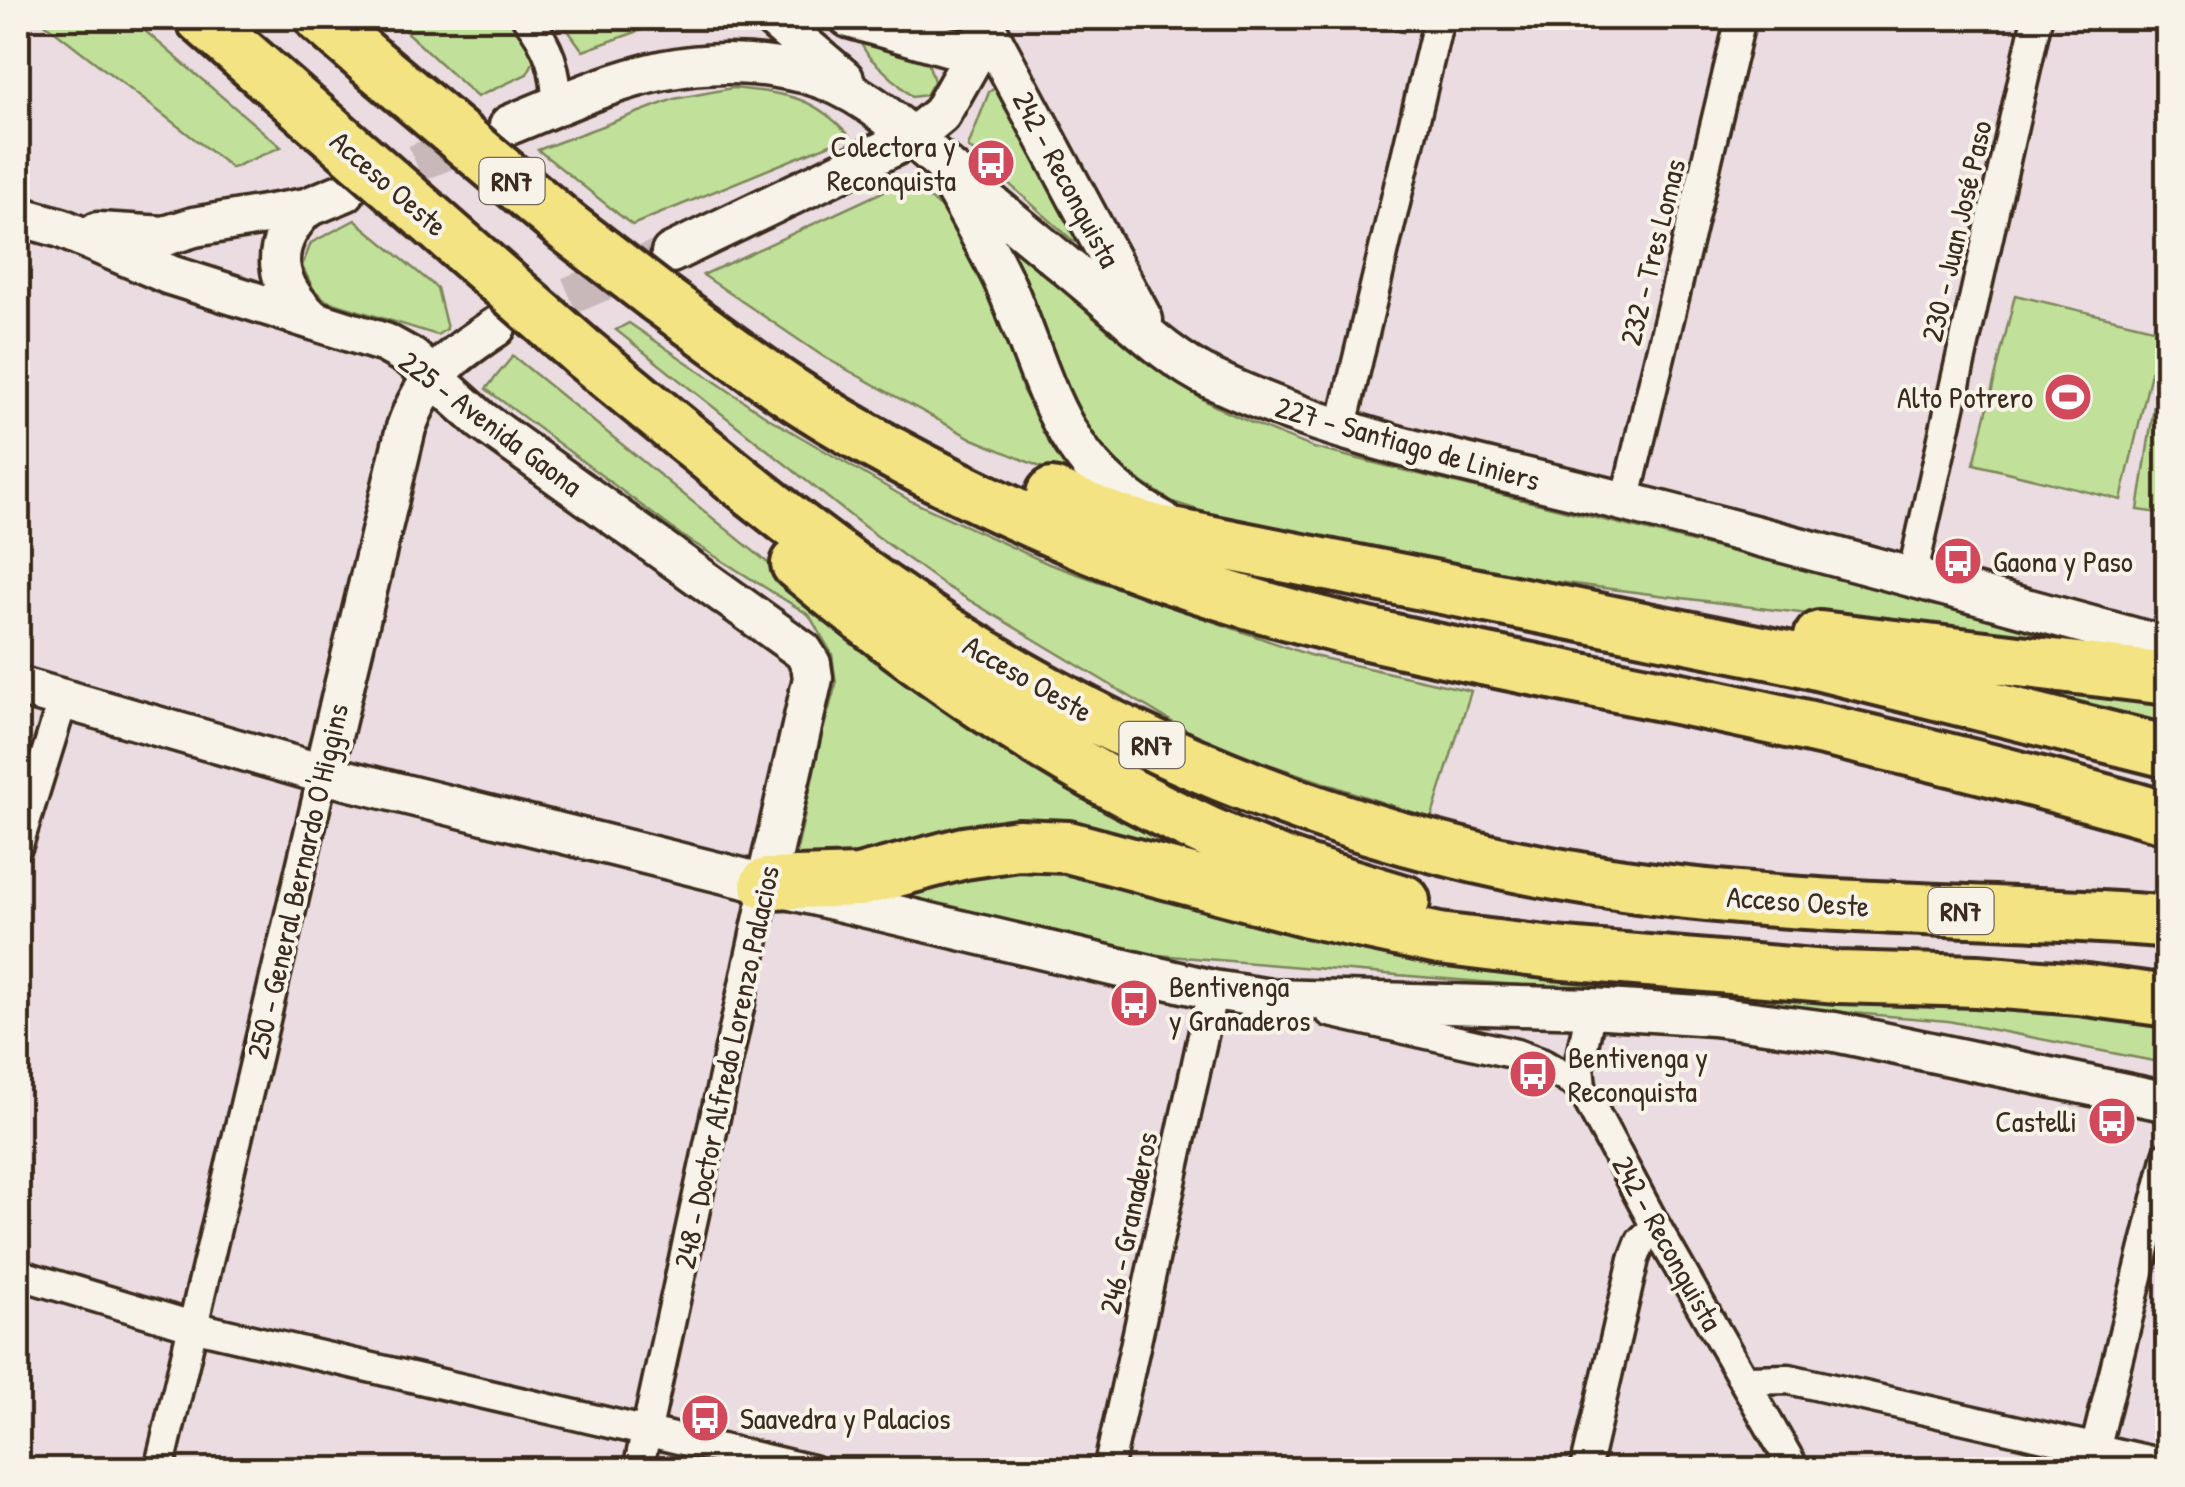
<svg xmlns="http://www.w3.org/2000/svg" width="2185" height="1487" viewBox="0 0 2185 1487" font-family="'Patrick Hand',sans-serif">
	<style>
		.green { fill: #c1e19a; stroke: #7e865c; stroke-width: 2.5 }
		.building { fill: #cfa8d0; stroke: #3b2a1e; stroke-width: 2.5 }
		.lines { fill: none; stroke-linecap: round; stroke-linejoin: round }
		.secondary-tunnel { stroke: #c8b8ba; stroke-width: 38; stroke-dasharray: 38 19; stroke-linecap: butt }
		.street-casing { stroke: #3b2a1e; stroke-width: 35 }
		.secondary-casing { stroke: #3b2a1e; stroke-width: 45 }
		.highway-casing { stroke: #3b2a1e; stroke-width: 58 }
		.street { stroke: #f7f3e8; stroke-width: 28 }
		.secondary { stroke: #f7f3e8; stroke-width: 38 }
		.highway { stroke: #f4e382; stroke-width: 50 }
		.highway-bridge-casing { stroke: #3b2a1e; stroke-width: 58; stroke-linecap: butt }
		.highway-bridge { stroke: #f4e382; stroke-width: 50 }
		.labels { text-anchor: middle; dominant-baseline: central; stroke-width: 8; stroke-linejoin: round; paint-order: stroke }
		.shield { fill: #f7f3e8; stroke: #73665b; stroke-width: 2.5 }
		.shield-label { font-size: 28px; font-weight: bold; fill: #3b2a1e }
		.poi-label { font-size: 30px; fill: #3b2a1e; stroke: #f7f3e8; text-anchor: start }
		.street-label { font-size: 30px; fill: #3b2a1e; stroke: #f7f3e8 }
	</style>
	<rect width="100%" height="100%" fill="#ebdce1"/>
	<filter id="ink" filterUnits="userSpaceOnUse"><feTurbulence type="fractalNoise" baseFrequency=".01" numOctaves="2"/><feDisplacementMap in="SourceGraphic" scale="20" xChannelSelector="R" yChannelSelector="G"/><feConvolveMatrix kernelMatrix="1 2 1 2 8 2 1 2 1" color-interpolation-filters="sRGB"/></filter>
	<g filter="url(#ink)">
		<!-- green -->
		<path class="green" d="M 38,18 L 130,18 L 281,147 L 232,168 Z
			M 391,18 L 518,18 L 540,49 L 527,74 L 477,97 Z
			M 559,18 L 675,18 L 583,51 Z
			M 858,39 L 927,59 L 934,81 L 926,95 L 912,97 L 869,57 Z
			M 1002,83 L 1085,245 L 1073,241 L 968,147 L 989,92 Z
			M 733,88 C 787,94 812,95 850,136 L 632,225 L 538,150 L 674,99 Z
			M 908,180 L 947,213 L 997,298 L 1023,391 L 1069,472 L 1067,478 L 973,439 L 824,357 L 703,275 Z
			M 981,212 C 1053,279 1123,354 1209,403 C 1242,421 1279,434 1314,448 L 2167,660 L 1471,571 L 1269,533 L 1173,502 L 1110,461 L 1060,385 L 1011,253 Z
			M 355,220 L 437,288 L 447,329 L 437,335 L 327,301 L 314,290 L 302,266 L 311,243 Z
			M 2015,295 L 2161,330 L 2121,500 L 1974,464 Z
			M 629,323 L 770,419 L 911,501 L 1049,564 L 1309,655 L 1471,691 L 1431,819 L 1209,744 L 944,585 L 866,528 L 616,330 Z
			M 513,356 L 842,623 L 1441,930 L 1083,843 L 814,864 L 796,855 L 822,734 L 836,684 L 832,654 L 809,615 L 681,535 L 486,389 Z
			M 2160,367 L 2167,368 L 2167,514 L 2138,510 Z
			M 1905,663 L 2167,692 L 2167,731 Z
			M 1036,858 L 2134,1020 L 2167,1026 L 2167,1056 L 2164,1063 L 1948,1021 L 1099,950 L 888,895 Z"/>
		<!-- building -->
		<path class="building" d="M 1340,18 L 1407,18 L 1403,32 Z"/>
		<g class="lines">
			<!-- secondary-tunnel -->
			<path class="secondary-tunnel" d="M 363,185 L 488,134
				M 517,318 L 671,253"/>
			<!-- street casing -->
			<g class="street-casing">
				<path id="street" d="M 527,18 C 549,46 557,69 557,105
					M 1341,430 L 1439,18
					M 1625,502 L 1741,18
					M 1912,577 L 2037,18
					M 18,845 L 63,700
					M 1591,1008 L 1579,1066 L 1581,1087 L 1656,1227 L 1795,1470
					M 1330,1012 L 1516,1054 L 1543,1064 L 1581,1087
					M 18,1274 L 192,1326 L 812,1470
					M 1745,1380 L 1789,1379 L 2168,1465
					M 159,1470 L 323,774
					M 638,1470 L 766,884
					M 1108,1470 L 1213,990
					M 1585,1470 L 1634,1259 L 1641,1241 L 1656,1227
					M 2090,1470 L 2168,1155"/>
			</g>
			<!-- secondary casing -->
			<g class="secondary-casing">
				<path id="secondary" d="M 772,18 L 844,79
					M 849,18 L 975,54
					M 981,18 L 1143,320
					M 509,125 C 614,82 690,45 807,74 C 859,88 896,123 935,157 C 988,202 1043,246 1096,291 C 1132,321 1169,359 1212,379 C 1341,440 1484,466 1622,501 C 1804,547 1986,597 2168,647
					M 948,177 C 968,213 989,249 1006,286 C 1049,386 1057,465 1163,521
					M 306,208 C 267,247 274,284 313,320
					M 18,216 L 61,228 L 170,275 L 385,343 L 412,358 L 482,421 L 803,651 L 811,664 L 813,678 L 766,884
					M 98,232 L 165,236 L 194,227 L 306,208 L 345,192
					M 671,253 L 913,137 L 941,114 L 975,54 L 991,37
					M 18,686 L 323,774 L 766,884 L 1213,990 L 1271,999 L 1591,1008 L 1713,1016 L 1835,1032 L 2168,1102
					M 323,774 L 406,428 C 424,376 451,357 496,327"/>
			</g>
			<!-- highway casing -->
			<g class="highway-casing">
				<path id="highway" d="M 201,18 L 314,117
					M 321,18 L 370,61
					M 658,297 C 702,329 745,362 790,392 C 888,457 998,509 1107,554 C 1302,633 1514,663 1719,707 C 1869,739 2020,775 2168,818
					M 583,353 C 680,432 775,513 877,585 C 1093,738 1341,842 1603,882 C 1733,902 1863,907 1994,912 C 2052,915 2110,916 2168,922
					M 1052,494 L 1114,519 L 1158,531 L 1797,659 L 2168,752
					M 797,564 C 932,677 1083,781 1246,849 C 1297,870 1351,885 1404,901
					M 1820,637 L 2168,679
					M 766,884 L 859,881 L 964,853 L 1018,845 L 1068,847 L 1312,912 L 1439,939 L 1553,953 L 1838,977 L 1977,981 L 2079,989 L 2168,1001"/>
			</g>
			<!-- street -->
			<use href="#street" class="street"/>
			<!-- secondary -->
			<use href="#secondary" class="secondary"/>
			<!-- highway -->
			<use href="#highway" class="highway"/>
			<!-- highway-bridge casing -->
			<g class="highway-bridge-casing">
				<path id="highway-bridge" d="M 370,61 L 567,227 L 658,297
					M 314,117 L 583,353"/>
			</g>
			<!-- highway-bridge -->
			<use href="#highway-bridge" class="highway-bridge"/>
		</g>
	</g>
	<!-- icons -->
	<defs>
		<g id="bus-disc" transform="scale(2.5)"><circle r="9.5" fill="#d1495b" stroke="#f7f3e8"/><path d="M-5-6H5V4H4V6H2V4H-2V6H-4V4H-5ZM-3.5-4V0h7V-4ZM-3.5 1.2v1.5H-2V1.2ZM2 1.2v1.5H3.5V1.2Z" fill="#fff"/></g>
		<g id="stadium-disc" transform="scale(2.5)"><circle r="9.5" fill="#d1495b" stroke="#f7f3e8"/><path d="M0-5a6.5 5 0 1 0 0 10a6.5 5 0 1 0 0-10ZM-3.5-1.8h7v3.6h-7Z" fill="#fff"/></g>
	</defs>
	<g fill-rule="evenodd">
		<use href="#bus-disc" x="991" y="163"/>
		<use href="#stadium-disc" x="2068" y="397"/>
		<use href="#bus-disc" x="1958" y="561"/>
		<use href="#bus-disc" x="1134" y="1003"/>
		<use href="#bus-disc" x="1533" y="1074"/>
		<use href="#bus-disc" x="2112" y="1121"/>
		<use href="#bus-disc" x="705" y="1418"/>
	</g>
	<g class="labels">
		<!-- shield labels -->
		<g class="shield">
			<rect x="479.5" y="158" width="65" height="46" rx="8"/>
			<rect x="1119.5" y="722" width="65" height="46" rx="8"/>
			<rect x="1928.5" y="888" width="65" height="46" rx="8"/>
		</g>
		<g class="shield-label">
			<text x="512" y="181">RN7</text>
			<text x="1152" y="745">RN7</text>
			<text x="1961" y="911">RN7</text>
		</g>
		<!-- poi labels -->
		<g class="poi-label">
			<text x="956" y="146" text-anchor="end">Colectora y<tspan x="956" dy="34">Reconquista</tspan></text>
			<text x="2033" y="397" text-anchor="end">Alto Potrero</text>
			<text x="1993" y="561">Gaona y Paso</text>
			<text x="1169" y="986">Bentivenga<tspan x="1169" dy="34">y Granaderos</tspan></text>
			<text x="1568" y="1057">Bentivenga y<tspan x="1568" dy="34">Reconquista</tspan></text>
			<text x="2077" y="1121" text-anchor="end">Castelli</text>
			<text x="740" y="1418">Saavedra y Palacios</text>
		</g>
		<!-- street labels -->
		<g class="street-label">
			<text transform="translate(1067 179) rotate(62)">242 - Reconquista</text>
			<text transform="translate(389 183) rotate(41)">Acceso Oeste</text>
			<text transform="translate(1956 231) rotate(-77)">230 - Juan José Paso</text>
			<text transform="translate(1652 252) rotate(-76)">232 - Tres Lomas</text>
			<text transform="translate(491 423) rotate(37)">225 - Avenida Gaona</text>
			<text transform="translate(1408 443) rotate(16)">227 - Santiago de Liniers</text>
			<text transform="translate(1028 678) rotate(30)">Acceso Oeste</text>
			<text transform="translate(297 881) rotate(-77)">250 - General Bernardo O'Higgins</text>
			<text transform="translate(1798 901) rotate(4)">Acceso Oeste</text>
			<text transform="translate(726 1067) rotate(-78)">248 - Doctor Alfredo Lorenzo Palacios</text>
			<text transform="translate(1128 1223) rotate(-78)">246 - Granaderos</text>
			<text transform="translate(1668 1243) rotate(61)">242 - Reconquista</text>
		</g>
	</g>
	<!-- margin -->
	<rect width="2185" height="1487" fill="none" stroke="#f7f3e8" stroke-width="60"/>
	<rect x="30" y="30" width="2125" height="1427" fill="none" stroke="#3b2a1e" stroke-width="4" filter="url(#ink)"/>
</svg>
